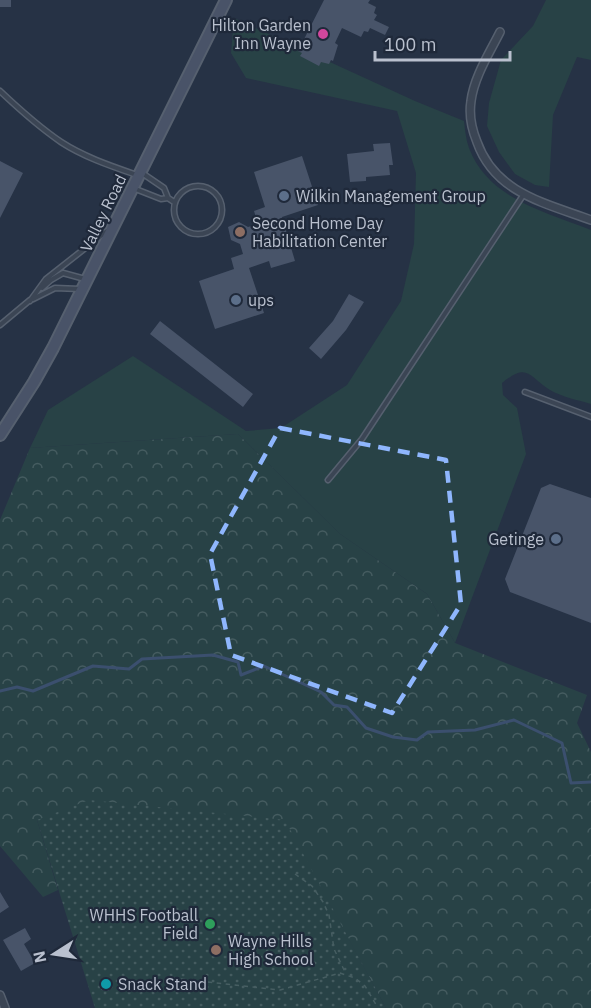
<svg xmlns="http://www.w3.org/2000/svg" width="591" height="1008" viewBox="0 0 591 1008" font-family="'IBM Plex Sans',sans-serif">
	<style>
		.green { fill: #284246 }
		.forest { fill: url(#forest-crowns) }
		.park { fill: url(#park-dots) }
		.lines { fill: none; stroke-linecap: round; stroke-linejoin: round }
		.stream { stroke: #3b4f6e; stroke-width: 3 }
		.building { fill: #485469 }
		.lane-casing { stroke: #56606f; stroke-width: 7 }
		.street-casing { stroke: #56606f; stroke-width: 10 }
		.secondary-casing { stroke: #56606f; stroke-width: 14 }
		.path { stroke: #475e62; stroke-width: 1.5; stroke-dasharray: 4.5 4.5; stroke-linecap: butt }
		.lane { stroke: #3b4554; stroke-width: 4 }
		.street { stroke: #3b4554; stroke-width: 7 }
		.secondary { stroke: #495368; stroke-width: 10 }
		.marked { fill: none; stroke: #8fb6fd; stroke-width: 4.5; stroke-dasharray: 12 8; stroke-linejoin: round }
		.hotel-dot { fill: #d1479c; stroke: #1f293a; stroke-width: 2 }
		.service-dot { fill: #5c6f8a; stroke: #1f293a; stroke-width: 2 }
		.education-dot { fill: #8d6e63; stroke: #1f293a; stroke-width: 2 }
		.leisure-dot { fill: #2e9e5b; stroke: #1f293a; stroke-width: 2 }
		.culture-dot { fill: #0f9aa8; stroke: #1f293a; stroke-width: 2 }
		.labels { text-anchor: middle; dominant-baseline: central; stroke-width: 4.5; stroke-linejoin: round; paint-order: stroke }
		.poi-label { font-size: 16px; fill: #b9c0ce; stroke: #1f293a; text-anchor: start }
		.street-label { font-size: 16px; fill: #b9c0ce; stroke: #1f293a }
	</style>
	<defs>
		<pattern id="forest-crowns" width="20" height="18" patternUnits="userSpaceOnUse" patternTransform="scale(1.5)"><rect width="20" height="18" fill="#284246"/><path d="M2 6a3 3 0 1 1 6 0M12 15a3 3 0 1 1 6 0" fill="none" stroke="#455c60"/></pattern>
		<pattern id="park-dots" width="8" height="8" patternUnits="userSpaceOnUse" patternTransform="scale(1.5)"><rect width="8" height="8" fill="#284246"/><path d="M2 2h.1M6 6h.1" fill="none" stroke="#455c60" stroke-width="1.8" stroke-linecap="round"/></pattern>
	</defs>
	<rect width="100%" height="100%" fill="#263245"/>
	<!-- green -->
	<path class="green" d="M 546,0 L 591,0 L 591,60 L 577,57 L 553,115 L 549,187 L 535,185 L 515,174 L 499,152 L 487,126 L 489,103 L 501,60 L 533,26 Z
		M 234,18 L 415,101 L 464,121 C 465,130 466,140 469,148 C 488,199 546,212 591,230 L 591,404 C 578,400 562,397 550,390 C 528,376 528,362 502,383 L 503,395 L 517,408 L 526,454 L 455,643 L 427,594 L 340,534 L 238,434 L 30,448 L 48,410 L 133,356 L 246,431 L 281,428 L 347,385 L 401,301 L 414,244 L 416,173 L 397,111 L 246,78 L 231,53 Z"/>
	<!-- forest -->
	<path class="forest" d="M 238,434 L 340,534 L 427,594 L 455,643 L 587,695 L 577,723 L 591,752 L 591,1008 L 386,1008 L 284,820 L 37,820 L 58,890 L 43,897 L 0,846 L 0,520 L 30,448 Z"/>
	<!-- park -->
	<path class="park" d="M 89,800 L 285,820 L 386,1008 L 95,1008 L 37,820 Z"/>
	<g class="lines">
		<!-- stream -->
		<path class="stream" d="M 0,691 L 17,687 L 33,691 L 93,666 L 129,669 L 142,659 L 213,655 L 238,662 L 241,675 L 264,666 L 321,692 L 334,705 L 347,707 L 366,728 L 393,737 L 417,740 L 428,732 L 475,730 L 514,720 L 562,743 L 571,783 L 591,782"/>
	</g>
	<!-- building -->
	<path class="building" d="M 0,0 L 11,0 L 11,7 L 0,7 Z
		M 324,0 L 370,0 L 368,3 L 376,7 L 374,13 L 377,15 L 374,20 L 389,27 L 385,35 L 370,28 L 368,32 L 364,31 L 361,37 L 342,28 L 335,43 L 338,45 L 333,61 L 331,60 L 329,64 L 321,62 L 319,66 L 300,56 L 302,53 L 298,51 Z
		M 390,143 L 393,165 L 389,165 L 390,175 L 366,177 L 366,181 L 350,182 L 347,154 L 374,151 L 373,144 Z
		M 302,156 L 318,205 L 282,217 L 295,261 L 271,268 L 269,261 L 249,268 L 264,313 L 215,329 L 199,281 L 234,269 L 231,258 L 243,254 L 240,244 L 231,240 L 228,227 L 239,222 L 248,227 L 258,224 L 254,211 L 265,207 L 254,172 Z
		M 0,161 L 23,173 L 0,218 Z
		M 349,294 L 364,302 L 346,330 L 321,359 L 309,348 L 333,321 Z
		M 160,321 L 253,394 L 243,407 L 150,334 Z
		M 550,484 L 591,498 L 591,623 L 510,592 L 505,579 L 541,488 Z
		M 0,892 L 9,907 L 0,913 Z
		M 25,928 L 31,939 L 24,944 L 35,963 L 21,971 L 3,940 Z
		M 102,978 L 110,979 L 109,991 L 101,990 Z"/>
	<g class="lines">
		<!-- lane casing -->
		<g class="lane-casing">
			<path id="lane" d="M 0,91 C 19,109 39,127 61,142 C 84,157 111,166 137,175
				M 142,173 L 164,188 L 168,198
				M174 210a24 24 0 1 1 48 0a24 24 0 1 1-48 0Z
				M 133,188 L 161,199 L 168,198 L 174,202
				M 42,288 L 51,280 L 63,273 L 85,279
				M 33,299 L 55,288 L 80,289
				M 30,301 L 46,279 L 107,231
				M 0,325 L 30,300
				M 525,392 L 591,417
				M 328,480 L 362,439 L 524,194"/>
		</g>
		<!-- street casing -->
		<g class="street-casing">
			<path id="street" d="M 500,32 C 489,54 474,77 471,101 C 469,114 472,130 477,142 C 495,193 545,203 591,220
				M 0,995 L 5,1008"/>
		</g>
		<!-- secondary casing -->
		<g class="secondary-casing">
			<path id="secondary" d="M 0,435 L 34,382 L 53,348 L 226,0"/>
		</g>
		<!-- path -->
		<path class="path" d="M 295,874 L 312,886 L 323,902 L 329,915 L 334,949 L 346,974
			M 172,978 L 280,990 L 340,973 L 355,978 L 365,986 L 378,1008"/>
		<!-- lane -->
		<use href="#lane" class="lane"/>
		<!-- street -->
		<use href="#street" class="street"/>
		<!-- secondary -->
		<use href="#secondary" class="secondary"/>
	</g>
	<!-- marked area -->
	<path class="marked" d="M 280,428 L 446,460 L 461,604 L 392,713 L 231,655 L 210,554 Z"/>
	<!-- markers -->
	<circle class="hotel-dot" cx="323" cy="34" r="6"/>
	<g class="service-dot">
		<circle cx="284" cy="196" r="6"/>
		<circle cx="236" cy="300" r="6"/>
		<circle cx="556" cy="539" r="6"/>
	</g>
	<g class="education-dot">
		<circle cx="240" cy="232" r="6"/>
		<circle cx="216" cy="950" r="6"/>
	</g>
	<circle class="leisure-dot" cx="210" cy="924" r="6"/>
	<circle class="culture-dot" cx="106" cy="984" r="6"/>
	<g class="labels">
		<!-- poi labels -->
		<g class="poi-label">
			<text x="311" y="25" text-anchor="end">Hilton Garden<tspan x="311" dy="18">Inn Wayne</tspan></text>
			<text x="296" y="196">Wilkin Management Group</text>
			<text x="252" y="223">Second Home Day<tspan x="252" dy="18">Habilitation Center</tspan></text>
			<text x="248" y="300">ups</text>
			<text x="544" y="539" text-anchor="end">Getinge</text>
			<text x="198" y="915" text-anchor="end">WHHS Football<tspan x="198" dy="18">Field</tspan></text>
			<text x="228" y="941">Wayne Hills<tspan x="228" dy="18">High School</tspan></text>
			<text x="118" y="984">Snack Stand</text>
		</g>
		<!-- street labels -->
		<g class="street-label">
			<text transform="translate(103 213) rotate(-64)">Valley Road</text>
		</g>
	</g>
	<!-- north arrow -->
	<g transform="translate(54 954) rotate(258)" stroke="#1f293a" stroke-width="4.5" paint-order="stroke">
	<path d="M0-4.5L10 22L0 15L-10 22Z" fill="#b9c0ce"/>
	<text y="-9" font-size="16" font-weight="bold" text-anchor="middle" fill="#b9c0ce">N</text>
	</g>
	<!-- scale -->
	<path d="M375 51v9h135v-9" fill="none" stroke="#b9c0ce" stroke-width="3"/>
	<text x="384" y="51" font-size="18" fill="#b9c0ce" stroke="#1f293a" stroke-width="4.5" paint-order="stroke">100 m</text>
</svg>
